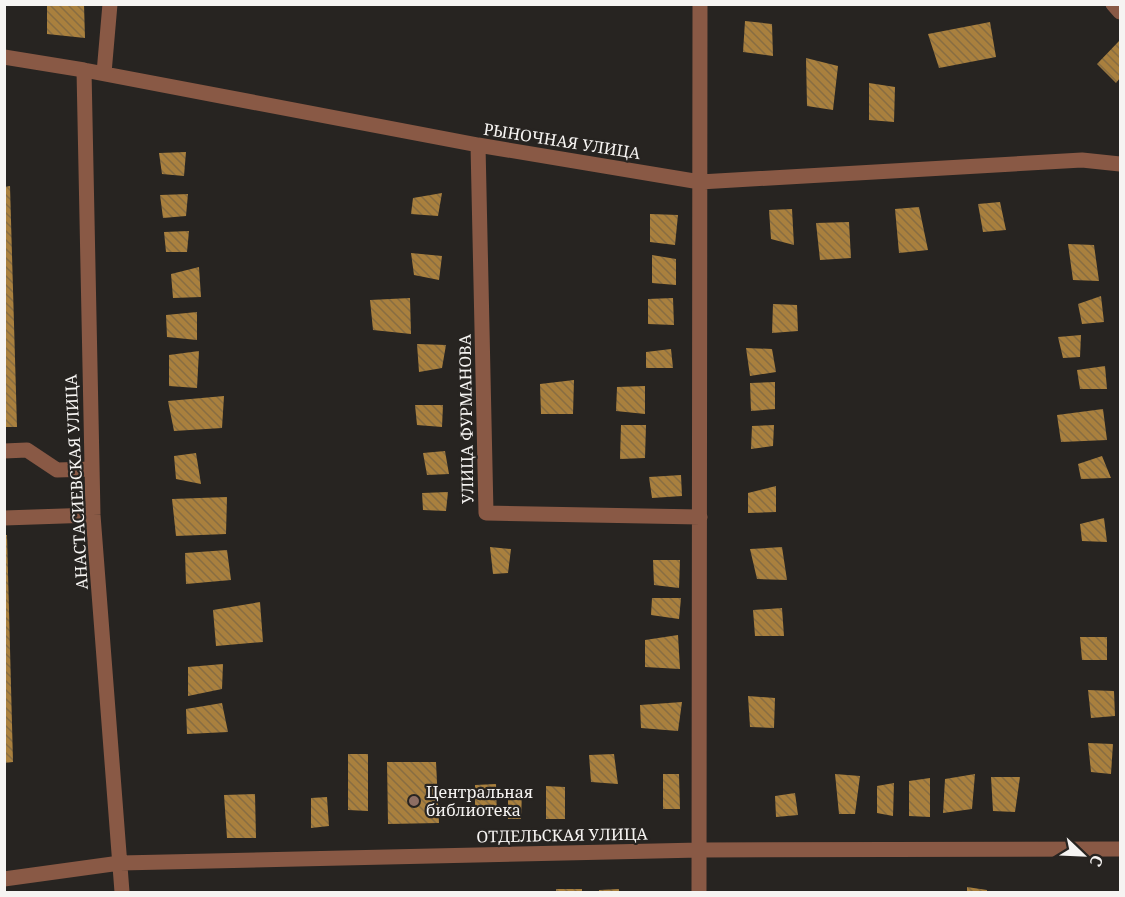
<svg xmlns="http://www.w3.org/2000/svg" width="1125" height="897" viewBox="0 0 1125 897" font-family="'Noto Serif',serif">
	<style>
		.building { fill: url(#building-back-hatch) }
		.lines { fill: none; stroke-linecap: round; stroke-linejoin: round }
		.minor { stroke: #895945; stroke-width: 15 }
		.education-dot { fill: #8d6e63; stroke: #272421; stroke-width: 2 }
		.labels { text-anchor: middle; dominant-baseline: central; stroke-width: 4.5; stroke-linejoin: round; paint-order: stroke }
		.street-label { font-size: 16px; fill: #f6f4f2; stroke: #272421 }
		.poi-label { font-size: 16px; fill: #f6f4f2; stroke: #272421; text-anchor: start }
	</style>
	<defs>
		<pattern id="building-back-hatch" width="6" height="6" patternUnits="userSpaceOnUse" patternTransform="scale(1.5)"><rect width="6" height="6" fill="#a9803e"/><path d="M-1 5l2 2M0 0l6 6M5-1l2 2" fill="none" stroke="#886d42"/></pattern>
	</defs>
	<rect width="100%" height="100%" fill="#272421"/>
	<!-- building -->
	<path class="building" d="M 47,4 L 84,4 L 85,38 L 47,34 Z
		M 745,21 L 772,24 L 773,56 L 743,52 Z
		M 990,22 L 996,57 L 939,68 L 928,34 Z
		M 1120,40 L 1120,78 L 1116,83 L 1097,64 Z
		M 806,58 L 838,66 L 833,110 L 807,106 Z
		M 869,83 L 895,87 L 894,122 L 869,120 Z
		M 186,152 L 184,176 L 162,174 L 159,153 Z
		M 10,186 L 17,427 L 4,427 L 4,187 Z
		M 442,193 L 438,216 L 411,214 L 413,198 Z
		M 188,194 L 186,216 L 163,218 L 160,195 Z
		M 1000,202 L 1006,230 L 983,232 L 978,204 Z
		M 919,207 L 928,250 L 899,253 L 895,209 Z
		M 792,209 L 794,245 L 771,239 L 769,210 Z
		M 650,214 L 678,215 L 675,245 L 650,242 Z
		M 849,222 L 851,258 L 820,260 L 816,223 Z
		M 189,231 L 187,252 L 166,252 L 164,232 Z
		M 1068,244 L 1094,245 L 1099,281 L 1073,280 Z
		M 411,253 L 442,256 L 439,280 L 414,275 Z
		M 652,255 L 676,259 L 676,285 L 652,283 Z
		M 199,267 L 201,297 L 173,298 L 171,274 Z
		M 1101,296 L 1104,322 L 1082,324 L 1078,304 Z
		M 410,298 L 411,334 L 373,330 L 370,300 Z
		M 673,298 L 674,325 L 648,324 L 648,299 Z
		M 773,304 L 797,305 L 798,331 L 772,333 Z
		M 197,312 L 197,340 L 167,337 L 166,315 Z
		M 1081,335 L 1080,357 L 1063,358 L 1058,337 Z
		M 417,344 L 446,345 L 442,368 L 419,372 Z
		M 746,348 L 772,349 L 776,372 L 750,376 Z
		M 671,349 L 673,368 L 646,368 L 646,352 Z
		M 199,351 L 197,388 L 169,386 L 169,355 Z
		M 1105,366 L 1107,389 L 1080,389 L 1077,370 Z
		M 574,380 L 573,414 L 541,414 L 540,384 Z
		M 775,382 L 775,409 L 751,411 L 750,383 Z
		M 645,386 L 645,414 L 616,411 L 617,387 Z
		M 224,396 L 222,428 L 174,431 L 168,401 Z
		M 415,405 L 443,405 L 442,427 L 417,425 Z
		M 1103,409 L 1107,440 L 1061,442 L 1057,415 Z
		M 621,425 L 646,425 L 645,458 L 620,459 Z
		M 774,425 L 773,446 L 751,449 L 752,426 Z
		M 445,451 L 449,474 L 427,475 L 423,453 Z
		M 196,453 L 201,484 L 176,479 L 174,456 Z
		M 1102,456 L 1111,478 L 1081,479 L 1078,464 Z
		M 681,475 L 682,496 L 652,498 L 649,477 Z
		M 776,486 L 776,512 L 748,513 L 748,493 Z
		M 448,492 L 446,511 L 423,510 L 422,493 Z
		M 227,497 L 226,534 L 176,536 L 172,499 Z
		M 1104,518 L 1107,542 L 1082,541 L 1080,524 Z
		M 4,535 L 7,535 L 13,762 L 4,763 Z
		M 490,547 L 511,549 L 508,573 L 493,574 Z
		M 782,547 L 787,580 L 757,579 L 750,549 Z
		M 227,550 L 231,580 L 186,584 L 185,553 Z
		M 653,560 L 680,560 L 679,588 L 654,585 Z
		M 652,598 L 681,598 L 679,619 L 651,615 Z
		M 260,602 L 263,642 L 216,646 L 213,610 Z
		M 782,608 L 784,636 L 755,636 L 753,610 Z
		M 678,635 L 680,669 L 645,667 L 645,640 Z
		M 1080,637 L 1107,637 L 1107,660 L 1082,660 Z
		M 223,664 L 222,689 L 188,696 L 188,667 Z
		M 1088,690 L 1114,691 L 1115,716 L 1091,718 Z
		M 748,696 L 775,698 L 774,728 L 750,727 Z
		M 682,702 L 678,731 L 641,728 L 640,705 Z
		M 222,703 L 228,732 L 187,734 L 186,709 Z
		M 1088,743 L 1113,744 L 1111,774 L 1091,772 Z
		M 348,754 L 368,754 L 368,811 L 348,810 Z
		M 614,754 L 618,784 L 591,782 L 589,755 Z
		M 387,762 L 436,762 L 439,823 L 388,824 Z
		M 663,774 L 679,774 L 680,809 L 663,809 Z
		M 835,774 L 860,776 L 855,814 L 839,814 Z
		M 975,774 L 972,809 L 943,813 L 945,779 Z
		M 991,777 L 1020,777 L 1015,812 L 993,811 Z
		M 930,778 L 930,817 L 909,816 L 909,781 Z
		M 894,783 L 893,816 L 877,813 L 877,786 Z
		M 496,784 L 497,816 L 475,816 L 475,785 Z
		M 546,786 L 565,787 L 565,819 L 546,819 Z
		M 508,793 L 522,793 L 521,819 L 508,819 Z
		M 795,793 L 798,815 L 776,817 L 775,796 Z
		M 255,794 L 256,838 L 227,838 L 224,795 Z
		M 327,797 L 329,826 L 311,828 L 311,798 Z
		M 967,887 L 987,890 L 987,892 L 967,892 Z
		M 556,889 L 582,889 L 582,892 L 556,892 Z
		M 619,889 L 619,892 L 599,892 L 599,890 Z"/>
	<g class="lines">
		<!-- minor -->
		<path class="minor" d="M 1113,4 L 1120,12
			M 4,57 L 84,70 L 478,145 L 700,182 L 1082,160 L 1120,164
			M 84,70 L 93,515 L 122,892
			M 104,73 L 110,4
			M 478,145 L 486,513 L 700,517
			M 4,451 L 27,450 L 57,470 L 91,469
			M 4,518 L 93,515
			M 4,879 L 120,863 L 700,850 L 1120,849
			M 699,892 L 700,4"/>
	</g>
	<!-- markers -->
	<circle class="education-dot" cx="414" cy="801" r="6"/>
	<g class="labels">
		<!-- street labels -->
		<g class="street-label">
			<text transform="translate(562 141) rotate(9)">РЫНОЧНАЯ УЛИЦА</text>
			<text transform="translate(466 419) rotate(-91)">УЛИЦА ФУРМАНОВА</text>
			<text transform="translate(76 482) rotate(-93)">АНАСТАСИЕВСКАЯ УЛИЦА</text>
			<text transform="translate(562 835) rotate(-1)">ОТДЕЛЬСКАЯ УЛИЦА</text>
		</g>
		<!-- poi labels -->
		<g class="poi-label">
			<text x="426" y="792">Центральная<tspan x="426" dy="18">библиотека</tspan></text>
		</g>
	</g>
	<!-- border -->
	<rect width="1125" height="897" fill="none" stroke="#f6f4f2" stroke-width="12"/>
	<!-- north arrow -->
	<g transform="translate(1083 855) rotate(113)" stroke="#272421" stroke-width="4.5" paint-order="stroke">
	<path d="M0-4.5L10 22L0 15L-10 22Z" fill="#f6f4f2"/>
	<text y="-9" font-size="16" font-weight="bold" text-anchor="middle" fill="#f6f4f2">С</text>
	</g>
</svg>
